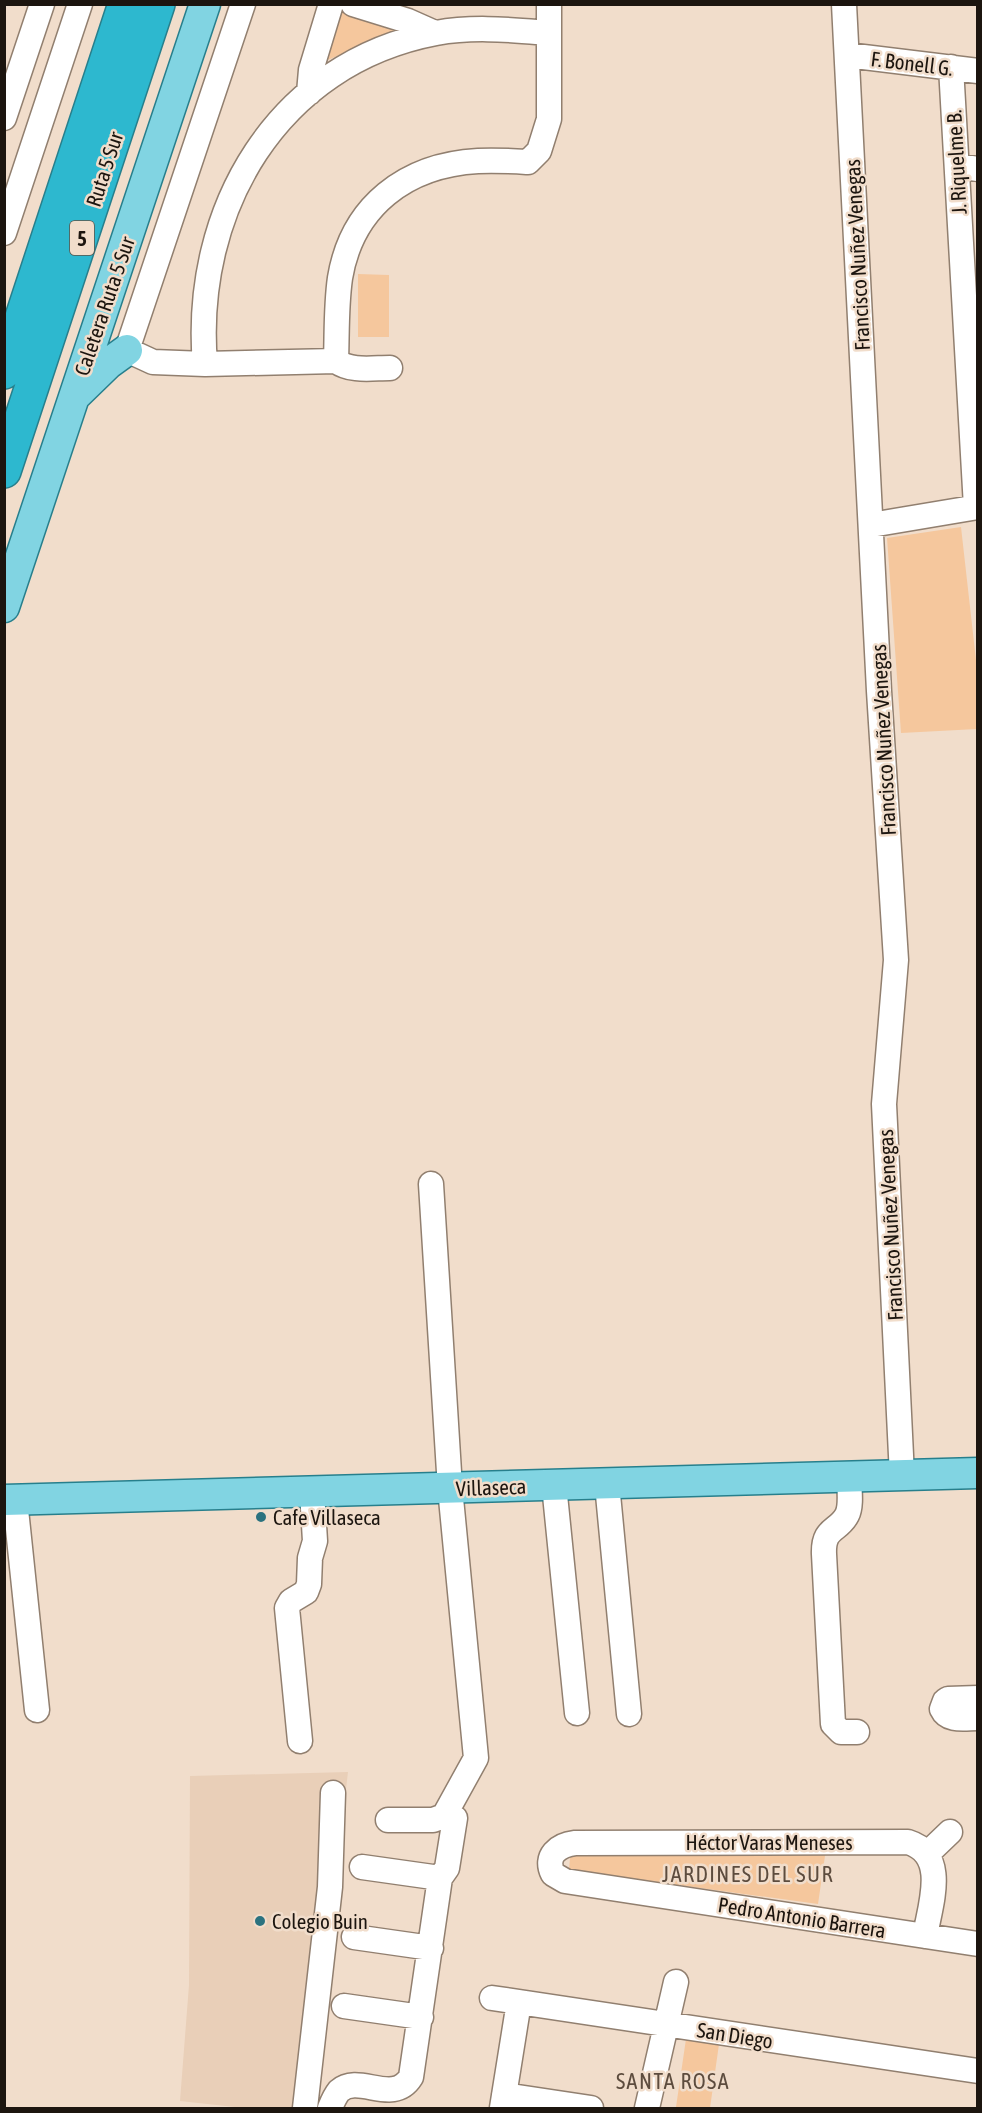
<svg xmlns="http://www.w3.org/2000/svg" width="982" height="2113" viewBox="0 0 982 2113" font-family="'Asap Condensed',sans-serif">
	<style>
		.built { fill: #e9cfb8 }
		.green { fill: #f5c79d }
		.lines { fill: none; stroke-linecap: round; stroke-linejoin: round }
		.minor-casing { stroke: #917f6f; stroke-width: 27 }
		.major-casing { stroke: #277f8c; stroke-width: 33 }
		.highway-casing { stroke: #277f8c; stroke-width: 36 }
		.minor { stroke: #fff; stroke-width: 24 }
		.major { stroke: #81d4e2; stroke-width: 30 }
		.highway { stroke: #2db8cf; stroke-width: 33 }
		.poi-dot { fill: #2b727f; stroke: #f1ddcb; stroke-width: 2 }
		.labels { text-anchor: middle; dominant-baseline: central; stroke-width: 5; stroke-linejoin: round; paint-order: stroke }
		.shield { fill: #f1ddcb; stroke: #5c5147; stroke-width: 1.5 }
		.shield-label { font-size: 20px; font-weight: bold; fill: #1c150f }
		.street-label { font-size: 21px; fill: #1c150f; stroke: #f1ddcb }
		.poi-label { font-size: 21px; fill: #1c150f; stroke: #f1ddcb; text-anchor: start }
		.neighbourhood-label { font-size: 22px; letter-spacing: 1.5px; fill: #5d4c3e; stroke: #f1ddcb }
	</style>
	<rect width="100%" height="100%" fill="#f1ddcb"/>
	<!-- built -->
	<path class="built" d="M 348,1772 L 310,2095 L 314,2108 L 244,2108 L 180,2101 L 189,1985 L 190,1776 Z"/>
	<!-- green -->
	<path class="green" d="M 335,8 L 402,29 L 318,64 Z
		M 358,274 L 389,275 L 389,337 L 358,337 Z
		M 961,527 L 977,669 L 977,729 L 901,733 L 887,538 Z
		M 581,1848 L 826,1849 L 818,1904 L 569,1870 L 570,1858 Z
		M 686,2039 L 719,2044 L 710,2108 L 676,2107 Z"/>
	<g class="lines">
		<!-- minor casing -->
		<g class="minor-casing">
			<path id="minor" d="M 243,4 L 127,350 L 153,362 L 205,364 L 336,361 C 351,372 372,368 390,368
				M 353,4 L 408,21 L 435,33
				M 844,4 L 879,691 L 896,960 L 884,1104 L 902,1476
				M 847,55 L 978,71
				M 951,67 L 976,507
				M 309,93 L 311,70 L 331,4
				M 4,118 L 42,4
				M 957,166 L 978,169
				M 4,233 L 80,4
				M 336,361 C 337,333 336,306 340,278 C 352,206 406,165 478,161 C 495,160 511,161 528,162 L 539,151 L 549,119 L 549,4
				M 205,364 C 192,210 277,63 436,33 C 474,26 511,30 549,33
				M 871,525 L 978,507
				M 849,1477 C 849,1488 852,1505 847,1515 C 838,1532 823,1527 824,1554 L 833,1724 L 841,1732 L 857,1732
				M 607,1484 L 629,1714
				M 554,1485 L 577,1713
				M 15,1500 L 37,1710
				M 978,1698 L 948,1699 L 945,1701 L 942,1709 C 948,1722 965,1718 978,1718
				M 300,1741 L 287,1608 L 291,1601 L 306,1592 L 309,1584 L 310,1558 L 315,1541 L 312,1492
				M 388,1820 L 433,1820 L 444,1816 L 476,1758 L 450,1488 L 431,1184
				M 927,1854 L 950,1832
				M 362,1867 L 440,1878
				M 925,1936 C 930,1905 949,1855 908,1842 L 575,1843 C 558,1845 544,1856 553,1874 L 565,1881 L 978,1944
				M 354,1937 L 431,1948
				M 492,1998 L 978,2071
				M 344,2006 L 421,2017
				M 504,2095 L 591,2108
				M 305,2108 L 330,1887 L 333,1793
				M 330,2108 C 332,2103 335,2096 339,2091 C 359,2073 393,2106 411,2077 L 440,1878 L 447,1868 L 455,1818
				M 502,2108 L 519,2002
				M 647,2108 L 676,1982"/>
		</g>
		<!-- major casing -->
		<g class="major-casing">
			<path id="major" d="M 75,396 L 109,363 L 127,350
				M 4,607 L 205,4
				M 4,1500 L 978,1473"/>
		</g>
		<!-- highway casing -->
		<g class="highway-casing">
			<path id="highway" d="M 4,372 L 125,4
				M 4,471 L 158,4"/>
		</g>
		<!-- minor -->
		<use href="#minor" class="minor"/>
		<!-- major -->
		<use href="#major" class="major"/>
		<!-- highway -->
		<use href="#highway" class="highway"/>
	</g>
	<!-- markers -->
	<g class="poi-dot">
		<circle cx="261" cy="1517" r="6"/>
		<circle cx="260" cy="1921" r="6"/>
	</g>
	<g class="labels">
		<!-- shield labels -->
		<rect class="shield" x="70" y="221" width="24" height="34" rx="4.5"/>
		<g class="shield-label">
			<text x="82" y="238">5</text>
		</g>
		<!-- street labels -->
		<g class="street-label">
			<text transform="translate(912 63) rotate(7)">F. Bonell G.</text>
			<text transform="translate(956 162) rotate(-93)">J. Riquelme B.</text>
			<text transform="translate(104 169) rotate(-72)">Ruta 5 Sur</text>
			<text transform="translate(857 255) rotate(-93)">Francisco Nuñez Venegas</text>
			<text transform="translate(104 306) rotate(-71)">Caletera Ruta 5 Sur</text>
			<text transform="translate(883 740) rotate(-93)">Francisco Nuñez Venegas</text>
			<text transform="translate(890 1225) rotate(-93)">Francisco Nuñez Venegas</text>
			<text transform="translate(491 1487) rotate(-2)">Villaseca</text>
			<text x="769" y="1842">Héctor Varas Meneses</text>
			<text transform="translate(802 1917) rotate(9)">Pedro Antonio Barrera</text>
			<text transform="translate(735 2035) rotate(9)">San Diego</text>
		</g>
		<!-- poi labels -->
		<g class="poi-label">
			<text x="273" y="1517">Cafe Villaseca</text>
			<text x="272" y="1921">Colegio Buin</text>
		</g>
		<!-- neighbourhood labels -->
		<g class="neighbourhood-label">
			<text x="748" y="1874">JARDINES DEL SUR</text>
			<text x="673" y="2081">SANTA ROSA</text>
		</g>
	</g>
	<!-- border -->
	<rect width="982" height="2113" fill="none" stroke="#1c150f" stroke-width="12"/>
</svg>
